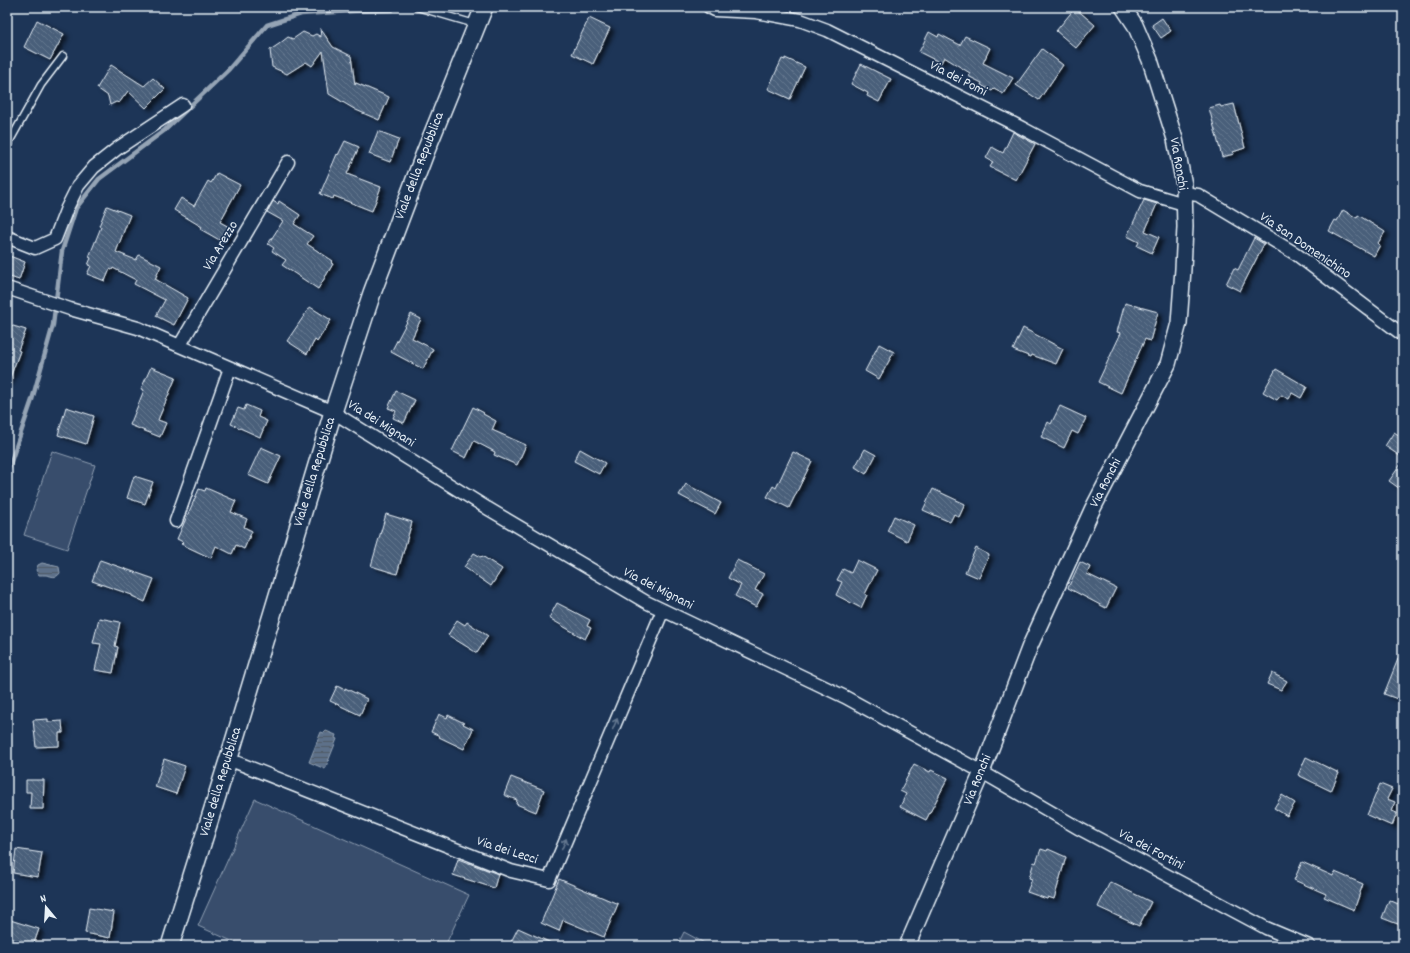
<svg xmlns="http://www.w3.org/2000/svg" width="1410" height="953" viewBox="0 0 1410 953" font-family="Dekko,sans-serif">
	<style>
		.pitch { fill: #374d6c; stroke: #909fb2 }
		.water { fill: url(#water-rules); stroke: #95a4b5 }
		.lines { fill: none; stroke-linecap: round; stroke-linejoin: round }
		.stream { stroke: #95a4b5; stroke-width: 4.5 }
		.building { fill: url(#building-back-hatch); stroke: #e8f1f8; filter: url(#shadow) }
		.service-casing { stroke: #e8f1f8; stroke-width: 9 }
		.minor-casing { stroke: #e8f1f8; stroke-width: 15 }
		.tertiary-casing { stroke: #e8f1f8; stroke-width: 18 }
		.secondary-casing { stroke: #e8f1f8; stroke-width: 20 }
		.service { stroke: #1d3557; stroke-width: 6 }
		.minor { stroke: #1d3557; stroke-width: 12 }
		.tertiary { stroke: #1d3557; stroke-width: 15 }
		.secondary { stroke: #1d3557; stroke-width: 17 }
		.oneway { stroke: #64778f }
		.labels { text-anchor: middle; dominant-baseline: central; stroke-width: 3; stroke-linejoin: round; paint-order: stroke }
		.street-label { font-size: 14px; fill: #e8f1f8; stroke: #1d3557 }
	</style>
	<defs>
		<pattern id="water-rules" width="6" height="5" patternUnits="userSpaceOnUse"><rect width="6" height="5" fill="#5d7089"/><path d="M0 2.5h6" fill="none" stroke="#505a66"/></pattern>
		<pattern id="building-back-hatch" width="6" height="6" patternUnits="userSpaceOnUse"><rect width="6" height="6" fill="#495e7a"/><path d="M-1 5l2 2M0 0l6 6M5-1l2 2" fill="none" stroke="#63768e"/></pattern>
		<filter id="shadow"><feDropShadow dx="4.5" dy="2.5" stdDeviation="2" flood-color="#0009"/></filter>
	</defs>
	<rect width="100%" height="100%" fill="#1d3557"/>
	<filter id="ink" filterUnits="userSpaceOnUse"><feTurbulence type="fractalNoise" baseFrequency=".025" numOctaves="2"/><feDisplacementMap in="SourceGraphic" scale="8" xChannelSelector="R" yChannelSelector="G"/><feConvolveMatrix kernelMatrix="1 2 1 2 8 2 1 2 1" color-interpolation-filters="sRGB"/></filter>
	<g filter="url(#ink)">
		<!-- pitch -->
		<path class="pitch" d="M 52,451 L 95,465 L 67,549 L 24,535 Z
			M 255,799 L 469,895 L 445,946 L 243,946 L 198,926 Z
			M 684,932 L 710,946 L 677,946 Z"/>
		<!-- water -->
		<path class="water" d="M 42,563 L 59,567 L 60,573 C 56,579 52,576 46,575 C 44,575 41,575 39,575 L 36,570 L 38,565 Z
			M 326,731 L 336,735 L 335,738 L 337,739 L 325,769 L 309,762 L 321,732 L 324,733 Z"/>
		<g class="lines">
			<!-- stream -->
			<path class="stream" d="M 7,473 L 32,400 L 53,325 L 62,251 L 76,208 L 99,179 L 165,130 L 229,69 L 267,25 L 301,14 L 354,11 L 392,10 L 394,7"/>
		</g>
		<!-- building -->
		<path class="building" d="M 1075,8 L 1095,25 L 1076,48 L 1056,31 Z
			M 589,18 L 610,28 L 593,64 L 572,54 Z
			M 1162,18 L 1171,31 L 1161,38 L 1152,25 Z
			M 37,20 L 64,34 L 50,60 L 24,47 Z
			M 320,28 L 333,47 L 351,56 L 355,85 L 356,83 L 389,97 L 379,120 L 356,110 L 329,94 L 323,51 L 312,66 L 306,62 L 287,74 L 272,67 L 270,50 L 279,44 L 288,37 L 293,39 L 303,32 L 312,36 L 316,34 L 321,37 Z
			M 929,32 L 938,37 L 939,34 L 960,45 L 965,36 L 990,48 L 983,63 L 1013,78 L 1003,94 L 994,89 L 992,91 L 981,85 L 982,83 L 968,76 L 970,73 L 944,57 L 941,63 L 919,52 Z
			M 1042,49 L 1063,65 L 1039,100 L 1016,85 Z
			M 785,58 L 805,67 L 790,99 L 768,89 L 782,59 L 785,60 Z
			M 861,64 L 891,79 L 879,102 L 867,96 L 868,93 L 851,84 Z
			M 111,65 L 144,86 L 153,78 L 165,89 L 146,108 L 128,91 L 119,103 L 116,102 L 110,105 L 108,96 L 97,88 Z
			M 1234,104 L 1245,148 L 1233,152 L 1234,154 L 1222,157 L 1209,108 L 1220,105 L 1221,107 Z
			M 378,131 L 399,139 L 390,162 L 369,154 Z
			M 1013,132 L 1035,144 L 1016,180 L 990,167 L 993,162 L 986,158 L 992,147 L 1003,153 Z
			M 345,141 L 359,147 L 347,174 L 381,187 L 372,211 L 334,196 L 333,199 L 320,194 L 337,154 L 338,155 Z
			M 217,173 L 240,185 L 220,222 L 231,228 L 223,242 L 200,229 L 202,227 L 174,210 L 181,198 L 194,206 L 208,181 L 211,183 Z
			M 1144,200 L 1157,204 L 1145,231 L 1159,237 L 1152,253 L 1137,246 L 1139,242 L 1127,236 Z
			M 273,201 L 278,204 L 279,201 L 300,215 L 294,224 L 313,236 L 307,244 L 333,261 L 331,263 L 333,264 L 318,289 L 282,265 L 286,260 L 272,251 L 274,248 L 268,244 L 283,221 L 267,212 Z
			M 107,206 L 130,215 L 116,252 L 136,260 L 139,255 L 161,266 L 155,279 L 188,298 L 174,325 L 156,316 L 165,300 L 134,284 L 136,280 L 113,268 L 112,270 L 110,269 L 105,281 L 87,274 L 91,266 L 88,265 L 91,258 L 89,257 L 101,227 L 99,226 Z
			M 1343,210 L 1357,218 L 1358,215 L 1385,232 L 1378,243 L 1380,245 L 1374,256 L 1329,231 L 1335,220 L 1337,221 Z
			M 1254,238 L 1264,244 L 1240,291 L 1226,284 L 1234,268 L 1238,270 Z
			M 7,255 L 25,262 L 19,280 L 7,276 Z
			M 1125,303 L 1158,312 L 1150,341 L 1145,339 L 1121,393 L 1098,382 L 1121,333 L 1117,332 Z
			M 310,307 L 331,320 L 317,342 L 315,340 L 307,354 L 287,341 Z
			M 411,314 L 421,319 L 412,338 L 433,349 L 423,369 L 391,352 Z
			M 10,325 L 26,330 L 18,350 L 20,351 L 8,383 L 7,382 L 7,333 Z
			M 1023,328 L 1063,349 L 1056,364 L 1032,355 L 1031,357 L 1013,350 Z
			M 879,344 L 894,352 L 879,379 L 865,371 Z
			M 151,367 L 176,377 L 158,420 L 166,423 L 160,437 L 130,425 L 144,390 L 141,389 Z
			M 1276,369 L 1307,387 L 1301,398 L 1292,393 L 1289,399 L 1281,395 L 1277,400 L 1263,392 Z
			M 396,391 L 415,400 L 404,423 L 393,418 L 396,411 L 388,408 Z
			M 246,405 L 260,411 L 258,417 L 267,421 L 260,437 L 231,424 L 238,408 L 244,410 Z
			M 1060,406 L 1086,418 L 1078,434 L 1072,431 L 1064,448 L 1041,437 L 1048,422 L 1051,424 Z
			M 66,407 L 94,416 L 86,444 L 58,435 Z
			M 473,407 L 484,413 L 483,414 L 496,421 L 492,430 L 526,445 L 517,465 L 494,455 L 495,452 L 474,441 L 466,458 L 452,451 Z
			M 1394,432 L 1403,438 L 1403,458 L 1385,446 Z
			M 261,447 L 281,456 L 268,484 L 248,475 Z
			M 580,449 L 605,463 L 599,474 L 574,461 Z
			M 865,449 L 876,455 L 866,474 L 855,467 Z
			M 793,452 L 812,461 L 789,508 L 767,497 L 773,486 L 776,488 Z
			M 1403,461 L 1403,491 L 1389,481 Z
			M 134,476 L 153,482 L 145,504 L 127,498 Z
			M 686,484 L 721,503 L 715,514 L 679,495 Z
			M 206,488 L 236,501 L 231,512 L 247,519 L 244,527 L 252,531 L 244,549 L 236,545 L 232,554 L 216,546 L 211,558 L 181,544 L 183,542 L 177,539 L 199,489 L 205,491 Z
			M 933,489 L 965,504 L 959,517 L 954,514 L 950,522 L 923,510 Z
			M 386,514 L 412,522 L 397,574 L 371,566 Z
			M 894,516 L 914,525 L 907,541 L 887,531 Z
			M 976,548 L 989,555 L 979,578 L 965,572 Z
			M 474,553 L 481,557 L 482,556 L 502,569 L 491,586 L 464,567 Z
			M 100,560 L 154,579 L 145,602 L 132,596 L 132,595 L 92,581 Z
			M 737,560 L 764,574 L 755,590 L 763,594 L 756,607 L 735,596 L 741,585 L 728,578 Z
			M 857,560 L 877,570 L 865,594 L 867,595 L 861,608 L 836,595 L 842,582 L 837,580 L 843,569 L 851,573 Z
			M 1080,562 L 1090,567 L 1087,574 L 1116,588 L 1106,608 L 1068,588 Z
			M 557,603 L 590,620 L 587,626 L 591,628 L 585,639 L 549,618 Z
			M 99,618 L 120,622 L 115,646 L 118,647 L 113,673 L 95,670 L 101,644 L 93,643 Z
			M 457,620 L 465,625 L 467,622 L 488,636 L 477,653 L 448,635 Z
			M 1402,649 L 1403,649 L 1403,701 L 1384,694 Z
			M 1272,673 L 1287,681 L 1281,690 L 1267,684 Z
			M 337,686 L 345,690 L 345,688 L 367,699 L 360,715 L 330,701 Z
			M 439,714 L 447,718 L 448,715 L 464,723 L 463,724 L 473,729 L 464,749 L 439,737 L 440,736 L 431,732 Z
			M 48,719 L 48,722 L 62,721 L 63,733 L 59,733 L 59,746 L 36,747 L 33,720 Z
			M 1306,757 L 1339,773 L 1331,791 L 1298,775 Z
			M 164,759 L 185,766 L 176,794 L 155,787 Z
			M 914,764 L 930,772 L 931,770 L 948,778 L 926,820 L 900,807 L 906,794 L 900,791 Z
			M 511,777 L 544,790 L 536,812 L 516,804 L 517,800 L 504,795 Z
			M 26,780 L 44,780 L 43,809 L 30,809 L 31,792 L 26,792 Z
			M 1380,784 L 1392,789 L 1387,799 L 1395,802 L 1391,811 L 1397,813 L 1392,826 L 1367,815 Z
			M 1282,795 L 1295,803 L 1287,816 L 1274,808 Z
			M 16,849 L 42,853 L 38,877 L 13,873 Z
			M 1041,849 L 1047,851 L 1048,849 L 1066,857 L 1054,899 L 1048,897 L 1047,899 L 1027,892 L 1032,879 L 1029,878 L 1034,862 L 1036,863 Z
			M 458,859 L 498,874 L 494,888 L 453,875 Z
			M 1302,862 L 1333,876 L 1335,872 L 1363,884 L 1354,910 L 1324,897 L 1326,894 L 1294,880 Z
			M 559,879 L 618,904 L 604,937 L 563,920 L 559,931 L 541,923 Z
			M 1110,882 L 1151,902 L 1139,926 L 1098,907 Z
			M 1389,900 L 1403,906 L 1403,926 L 1382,918 Z
			M 89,908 L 114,912 L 110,938 L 85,933 Z
			M 7,919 L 39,929 L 33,946 L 7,939 Z
			M 518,928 L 558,946 L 509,946 Z"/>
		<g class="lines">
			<!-- service casing -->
			<g class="service-casing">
				<path id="service" d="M 417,7 L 475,24
					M 7,146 L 41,85 L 63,56"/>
			</g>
			<!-- minor casing -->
			<g class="minor-casing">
				<path id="minor" d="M 709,7 L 715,10 L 756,12 L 800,20 L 827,30 L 1022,128 L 1140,191 L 1184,204
					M 1184,193 L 1198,195 L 1296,254 L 1403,335
					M 7,237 L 35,248 L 55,239 L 67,208 L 78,186 L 94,167 L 118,148 L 183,105
					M 7,288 L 70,309 L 138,328 L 333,412 L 487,508 L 646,602 L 845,697 L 982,772 L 1080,829 L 1266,928 L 1309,946
					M 180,345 L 288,162
					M 176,521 L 230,368
					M 228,759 L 511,871 L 549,880 L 663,610"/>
			</g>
			<!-- tertiary casing -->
			<g class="tertiary-casing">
				<path id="tertiary" d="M 907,946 L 982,772 L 1030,646 L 1092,510 L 1168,364 L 1179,323 L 1183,269 L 1185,227 L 1184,185 L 1175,139 L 1150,60 L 1135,25 L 1123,7"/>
			</g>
			<!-- secondary casing -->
			<g class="secondary-casing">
				<path id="secondary" d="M 170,946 L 232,748 L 333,412 L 372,293 L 425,153 L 484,7"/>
			</g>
			<!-- service -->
			<use href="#service" class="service"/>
			<!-- minor -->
			<use href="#minor" class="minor"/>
			<!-- tertiary -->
			<use href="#tertiary" class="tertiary"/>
			<!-- secondary -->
			<use href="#secondary" class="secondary"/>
		</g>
		<!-- one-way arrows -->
		<defs><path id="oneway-shaft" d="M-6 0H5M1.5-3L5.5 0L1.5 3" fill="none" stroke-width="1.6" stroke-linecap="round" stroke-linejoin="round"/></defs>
		<g class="oneway">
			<use href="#oneway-shaft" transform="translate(615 724) rotate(-67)"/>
			<use href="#oneway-shaft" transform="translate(564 844) rotate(-67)"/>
		</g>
	</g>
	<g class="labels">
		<!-- street labels -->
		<g class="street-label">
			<text transform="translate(958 79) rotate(27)">Via dei Pomi</text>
			<text transform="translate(1178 164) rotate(80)">Via Ronchi</text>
			<text transform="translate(420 166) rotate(-69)">Viale della Repubblica</text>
			<text transform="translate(221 246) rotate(-59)">Via Arezzo</text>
			<text transform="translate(1305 246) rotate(34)">Via San Domenichino</text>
			<text transform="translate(381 424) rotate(32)">Via dei Mignani</text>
			<text transform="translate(315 472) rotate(-73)">Viale della Repubblica</text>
			<text transform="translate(1106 483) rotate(-63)">Via Ronchi</text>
			<text transform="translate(658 589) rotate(27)">Via dei Mignani</text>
			<text transform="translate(978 780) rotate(-68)">Via Ronchi</text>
			<text transform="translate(221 782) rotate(-73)">Viale della Repubblica</text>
			<text transform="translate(1151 850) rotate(28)">Via dei Fortini</text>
			<text transform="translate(507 851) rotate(18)">Via dei Lecci</text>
		</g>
	</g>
	<!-- margin -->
	<rect width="1410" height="953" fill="none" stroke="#1d3557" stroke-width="24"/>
	<rect x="12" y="12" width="1386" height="929" fill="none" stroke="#e8f1f8" stroke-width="1.5" filter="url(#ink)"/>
	<!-- north arrow -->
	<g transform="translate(46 907) rotate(342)" stroke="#1d3557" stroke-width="3" paint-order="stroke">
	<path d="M0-3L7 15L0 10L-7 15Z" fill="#e8f1f8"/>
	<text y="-6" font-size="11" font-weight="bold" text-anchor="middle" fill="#e8f1f8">N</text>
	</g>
</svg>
